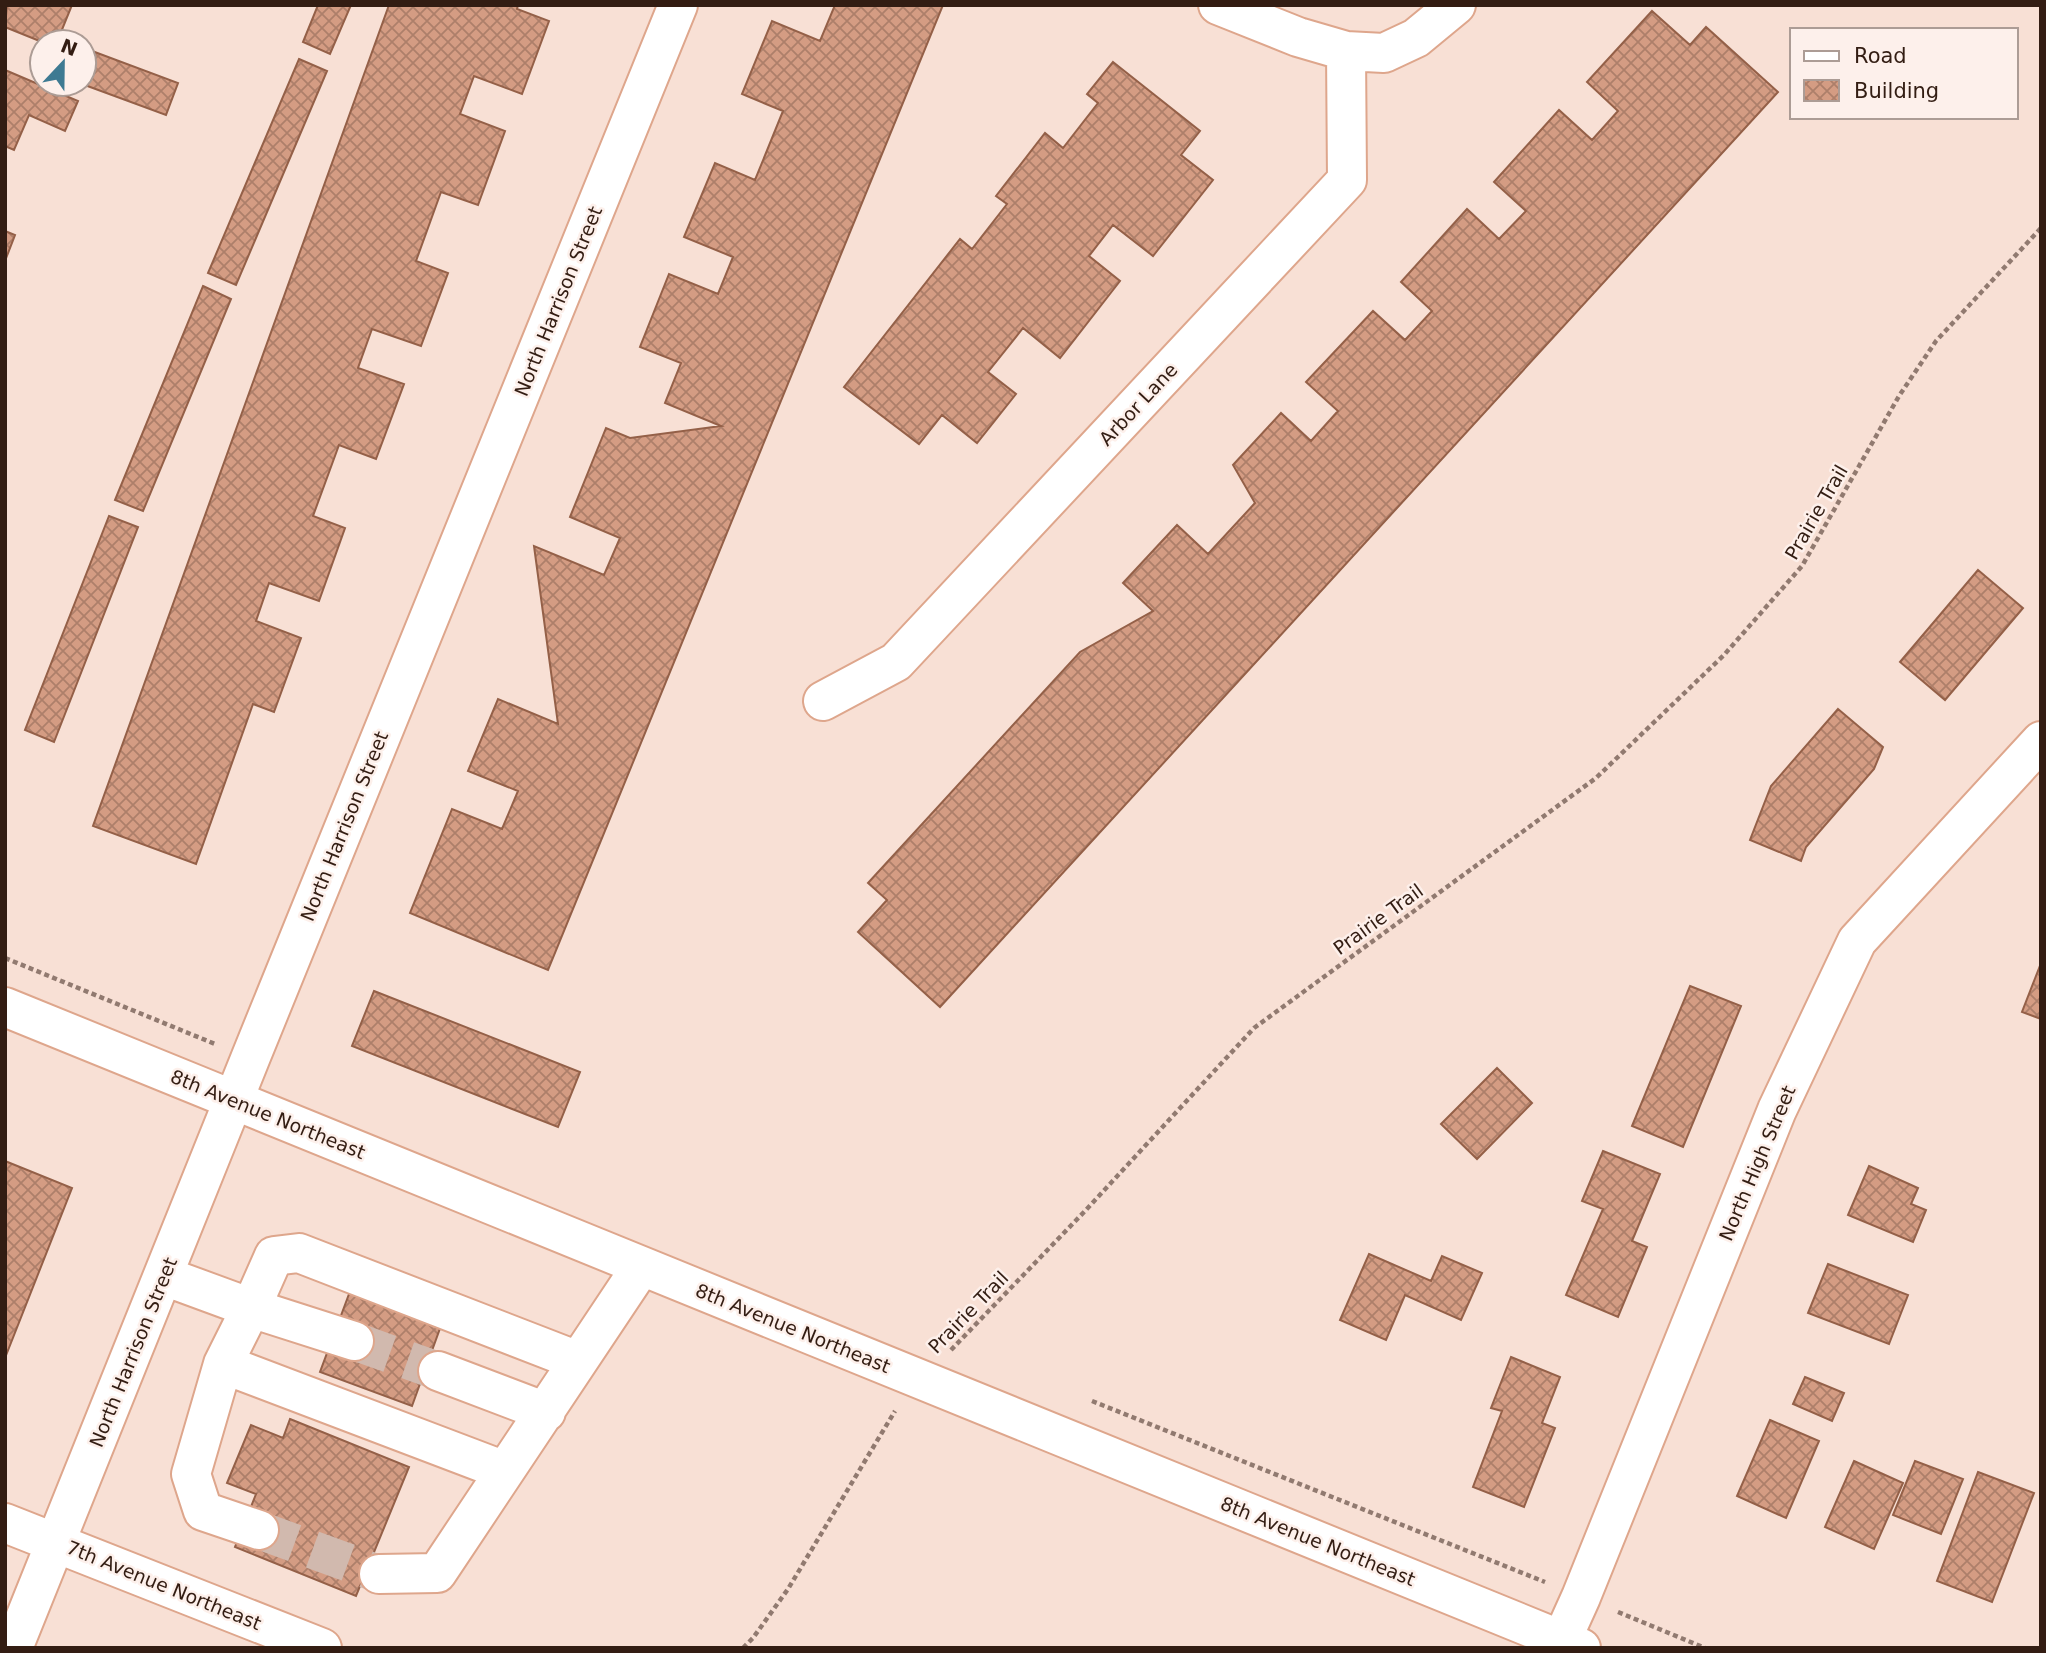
<svg xmlns="http://www.w3.org/2000/svg" width="2046" height="1653" viewBox="0 0 2046 1653" font-family="'DejaVu Sans',sans-serif">
	<style>
		.building { fill: url(#building-cross-hatch); stroke: #946048; stroke-width: 2 }
		.lines { fill: none; stroke-linecap: round; stroke-linejoin: round }
		.minor-tunnel { stroke: #d1b9ae; stroke-width: 38; stroke-dasharray: 38 19; stroke-linecap: butt }
		.minor-casing { stroke: #dea68c; stroke-width: 42 }
		.major-casing { stroke: #dea68c; stroke-width: 42 }
		.path { stroke: #917a70; stroke-width: 4.5; stroke-dasharray: 5 3.5; stroke-linecap: butt }
		.minor { stroke: #fff; stroke-width: 38 }
		.major { stroke: #fff; stroke-width: 38 }
		.labels { text-anchor: middle; dominant-baseline: central; stroke-width: 5; stroke-linejoin: round; paint-order: stroke }
		.street-label { font-size: 19px; fill: #331d13; stroke: #fdf0eb }
	</style>
	<defs>
		<pattern id="building-cross-hatch" width="8" height="8" patternUnits="userSpaceOnUse" patternTransform="scale(1.75)"><rect width="8" height="8" fill="#d49c83"/><path d="M0 0l8 8M0 8l8-8" fill="none" stroke="#ad7f6a"/></pattern>
	</defs>
	<rect width="100%" height="100%" fill="#f8e0d5"/>
	<!-- building -->
	<path class="building" d="M 7,5 L 72,5 L 57,42 L 42,42 L 5,27 Z
		M 318,5 L 351,5 L 330,54 L 303,42 Z
		M 389,5 L 518,5 L 517,9 L 549,21 L 522,94 L 474,76 L 460,114 L 505,131 L 478,205 L 441,192 L 416,261 L 448,273 L 421,346 L 372,329 L 358,368 L 404,384 L 376,459 L 339,445 L 313,516 L 345,528 L 319,601 L 269,583 L 256,621 L 301,638 L 274,712 L 253,704 L 196,864 L 93,826 Z
		M 835,5 L 943,5 L 548,970 L 410,913 L 452,809 L 502,829 L 518,791 L 468,771 L 498,699 L 558,724 L 534,546 L 604,575 L 620,538 L 570,517 L 606,428 L 630,438 L 721,426 L 665,403 L 681,363 L 640,347 L 669,274 L 718,294 L 733,257 L 684,237 L 715,163 L 755,180 L 783,111 L 742,94 L 772,21 L 820,41 Z
		M 1652,11 L 1690,45 L 1706,27 L 1778,92 L 940,1007 L 858,932 L 887,900 L 868,883 L 1080,652 L 1153,611 L 1123,583 L 1177,525 L 1208,554 L 1255,503 L 1233,465 L 1281,413 L 1311,441 L 1338,411 L 1306,382 L 1373,311 L 1405,340 L 1432,311 L 1401,282 L 1467,209 L 1499,239 L 1526,211 L 1494,182 L 1559,110 L 1592,140 L 1618,111 L 1587,82 Z
		M 84,48 L 178,83 L 166,115 L 82,84 Z
		M 299,59 L 327,71 L 236,285 L 208,273 Z
		M 1113,62 L 1200,131 L 1181,155 L 1213,180 L 1153,256 L 1113,225 L 1089,256 L 1120,281 L 1060,358 L 1023,328 L 988,372 L 1016,394 L 977,443 L 942,415 L 919,444 L 844,387 L 960,239 L 972,249 L 1007,204 L 996,196 L 1045,133 L 1063,148 L 1098,103 L 1087,94 Z
		M 5,70 L 78,101 L 65,131 L 29,115 L 14,150 L 5,146 Z
		M 5,231 L 15,235 L 5,261 Z
		M 203,286 L 231,299 L 143,511 L 115,500 Z
		M 109,516 L 138,527 L 54,742 L 25,730 Z
		M 1978,570 L 2023,608 L 1945,700 L 1900,662 Z
		M 1838,709 L 1883,747 L 1874,769 L 1806,847 L 1801,861 L 1750,840 L 1771,786 Z
		M 2041,963 L 2041,1019 L 2022,1012 Z
		M 1690,986 L 1741,1006 L 1683,1147 L 1632,1126 Z
		M 374,991 L 580,1072 L 558,1127 L 352,1046 Z
		M 1497,1068 L 1532,1103 L 1477,1159 L 1441,1124 Z
		M 1603,1151 L 1660,1174 L 1632,1241 L 1647,1247 L 1618,1317 L 1566,1295 L 1603,1209 L 1582,1201 Z
		M 5,1161 L 72,1188 L 5,1358 Z
		M 1869,1166 L 1918,1188 L 1911,1204 L 1926,1210 L 1913,1242 L 1848,1215 Z
		M 1369,1254 L 1431,1281 L 1442,1256 L 1482,1273 L 1461,1320 L 1405,1295 L 1386,1340 L 1340,1320 Z
		M 1828,1264 L 1908,1295 L 1889,1344 L 1808,1313 Z
		M 352,1286 L 443,1320 L 412,1406 L 320,1372 Z
		M 1511,1357 L 1560,1377 L 1542,1423 L 1555,1428 L 1524,1507 L 1473,1487 L 1502,1411 L 1491,1408 Z
		M 1805,1377 L 1844,1393 L 1832,1421 L 1793,1404 Z
		M 290,1419 L 409,1467 L 356,1596 L 235,1547 L 256,1494 L 227,1483 L 251,1425 L 283,1438 Z
		M 1770,1420 L 1819,1441 L 1786,1518 L 1737,1496 Z
		M 1854,1461 L 1903,1483 L 1874,1549 L 1825,1527 Z
		M 1915,1461 L 1963,1479 L 1941,1534 L 1893,1515 Z
		M 1978,1472 L 2034,1493 L 1992,1602 L 1937,1581 Z"/>
	<g class="lines">
		<!-- minor-tunnel -->
		<path class="minor-tunnel" d="M 354,1341 L 438,1371
			M 259,1530 L 379,1574"/>
		<!-- minor casing -->
		<g class="minor-casing">
			<path id="minor" d="M 1218,5 L 1298,37 L 1346,51 L 1384,53 L 1416,38 L 1456,5
				M 823,701 L 896,662 L 1347,180 L 1346,51
				M 164,1276 L 251,1308 L 223,1364 L 191,1474 L 203,1511 L 259,1530
				M 354,1341 L 251,1308 L 274,1256 L 299,1253 L 578,1361
				M 223,1364 L 505,1471
				M 438,1371 L 546,1412
				M 5,1523 L 322,1648
				M 379,1574 L 437,1573 L 641,1267
				M 13,1648 L 250,1059 L 678,5
				M 1558,1648 L 1581,1597 L 1777,1110 L 1857,941 L 2041,741"/>
		</g>
		<!-- major casing -->
		<g class="major-casing">
			<path id="major" d="M 5,1007 L 1581,1648"/>
		</g>
		<!-- path -->
		<path class="path" d="M 5,958 L 215,1044
			M 951,1350 L 1085,1211 L 1254,1028 L 1596,778 L 1724,655 L 1802,566 L 1899,396 L 1936,341 L 2041,228
			M 1092,1401 L 1545,1582
			M 1618,1612 L 1705,1648
			M 743,1648 L 753,1638 L 788,1589 L 895,1411"/>
		<!-- minor -->
		<use href="#minor" class="minor"/>
		<!-- major -->
		<use href="#major" class="major"/>
	</g>
	<g class="labels">
		<!-- street labels -->
		<g class="street-label">
			<text transform="translate(558 301) rotate(-68)">North Harrison Street</text>
			<text transform="translate(1138 404) rotate(-47)">Arbor Lane</text>
			<text transform="translate(1816 512) rotate(-60)">Prairie Trail</text>
			<text transform="translate(344 826) rotate(-68)">North Harrison Street</text>
			<text transform="translate(1378 919) rotate(-36)">Prairie Trail</text>
			<text transform="translate(268 1114) rotate(22)">8th Avenue Northeast</text>
			<text transform="translate(1757 1163) rotate(-67)">North High Street</text>
			<text transform="translate(968 1312) rotate(-46)">Prairie Trail</text>
			<text transform="translate(793 1328) rotate(22)">8th Avenue Northeast</text>
			<text transform="translate(133 1352) rotate(-68)">North Harrison Street</text>
			<text transform="translate(1318 1541) rotate(22)">8th Avenue Northeast</text>
			<text transform="translate(164 1585) rotate(22)">7th Avenue Northeast</text>
		</g>
	</g>
	<!-- border -->
	<rect width="2046" height="1653" fill="none" stroke="#331d13" stroke-width="14"/>
	<!-- legend -->
	<rect x="1790" y="28" width="228" height="91" fill="#fdf0eb" stroke="#ac9c95" stroke-width="2"/>
	<rect x="1804" y="51" width="35" height="10" fill="#ffffff" stroke="#ac9c95" stroke-width="2"/>
	<text x="1854" y="63" font-size="21" fill="#331d13">Road</text>
	<rect x="1804" y="80" width="35" height="21" fill="url(#building-cross-hatch)" stroke="#ac9c95" stroke-width="2"/>
	<text x="1854" y="98" font-size="21" fill="#331d13">Building</text>
	<!-- north arrow -->
	<g transform="translate(63 63) rotate(22)"><circle r="33" fill="#fdf0eb" stroke="#ac9c95" stroke-width="2"/>
	<path d="M0-5L12 26L0 18L-12 26Z" fill="#3e7a92"/>
	<text y="-10" font-size="19" font-weight="bold" text-anchor="middle" fill="#331d13">N</text>
	</g>
</svg>
